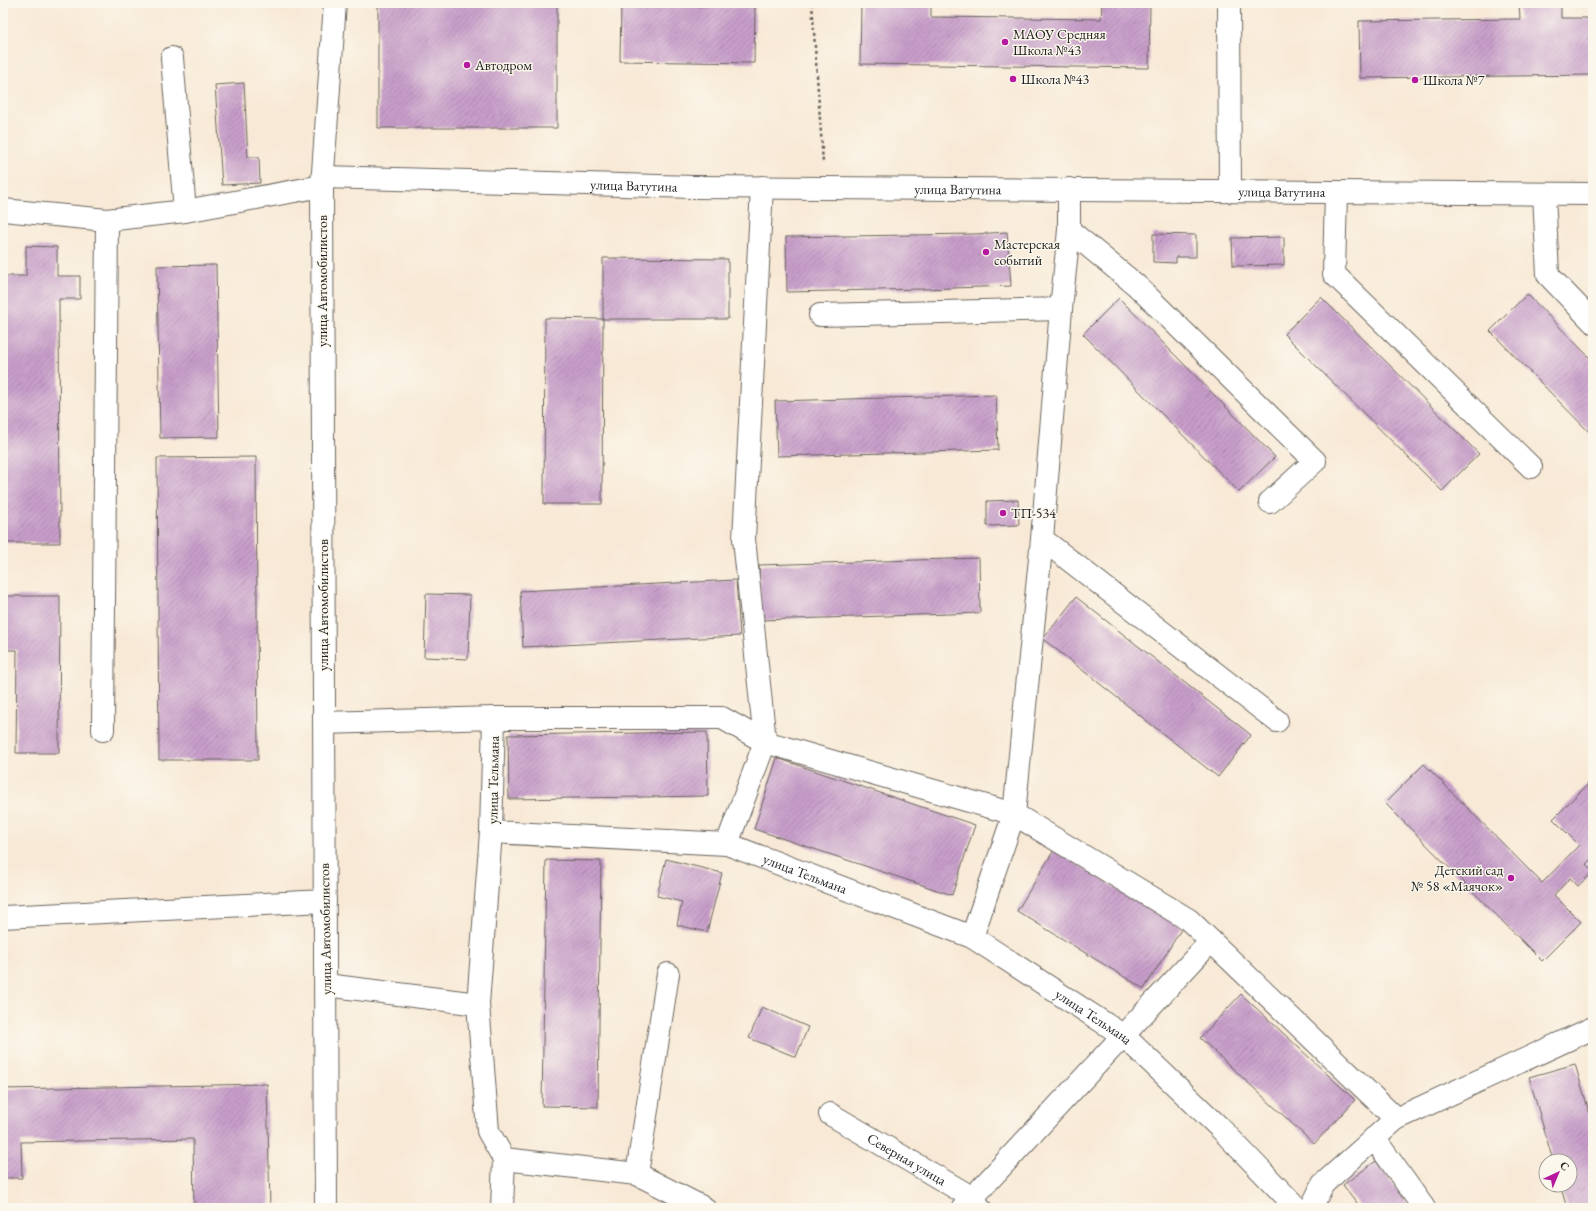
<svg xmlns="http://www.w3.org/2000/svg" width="1596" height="1211" viewBox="0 0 1596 1211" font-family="'EB Garamond',serif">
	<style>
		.building { fill: url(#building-hatch) }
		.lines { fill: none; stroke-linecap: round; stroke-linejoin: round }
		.minor-casing { stroke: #69645d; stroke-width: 24 }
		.path { stroke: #69645d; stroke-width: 2.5; stroke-dasharray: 3 3; stroke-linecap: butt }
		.minor { stroke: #fff; stroke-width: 22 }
		.poi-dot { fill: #b5179e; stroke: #fbf7ec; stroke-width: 1.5 }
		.labels { text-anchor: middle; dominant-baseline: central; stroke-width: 3; stroke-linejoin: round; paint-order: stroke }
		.poi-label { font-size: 14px; fill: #1c1c1c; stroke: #fbf7ec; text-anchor: start }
		.street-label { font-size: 14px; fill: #1c1c1c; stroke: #fbf7ec }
	</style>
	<defs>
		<pattern id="building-hatch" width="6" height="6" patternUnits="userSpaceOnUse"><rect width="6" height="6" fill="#c89eca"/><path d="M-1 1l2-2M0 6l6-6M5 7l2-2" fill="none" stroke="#a280a3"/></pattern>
	</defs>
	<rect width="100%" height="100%" fill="#fbf7ec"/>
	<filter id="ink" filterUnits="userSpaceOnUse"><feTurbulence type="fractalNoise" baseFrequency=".025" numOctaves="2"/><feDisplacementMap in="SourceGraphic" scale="8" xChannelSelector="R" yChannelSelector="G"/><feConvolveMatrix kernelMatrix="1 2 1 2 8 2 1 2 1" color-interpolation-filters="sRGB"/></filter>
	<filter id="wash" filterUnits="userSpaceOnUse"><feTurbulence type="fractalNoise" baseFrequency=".012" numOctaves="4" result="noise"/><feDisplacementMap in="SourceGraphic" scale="16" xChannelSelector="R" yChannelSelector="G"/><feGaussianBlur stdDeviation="0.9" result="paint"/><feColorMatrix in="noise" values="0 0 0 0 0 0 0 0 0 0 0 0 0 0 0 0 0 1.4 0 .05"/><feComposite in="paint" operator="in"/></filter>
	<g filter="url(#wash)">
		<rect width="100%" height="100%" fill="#f8e9d6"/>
		<g id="blocks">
			<!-- building -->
			<path class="building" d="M 378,3 L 557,3 L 557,128 L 378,128 Z
				M 861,3 L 931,3 L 931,17 L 1101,19 L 1102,3 L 1150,3 L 1149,68 L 860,64 Z
				M 1519,3 L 1561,3 L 1561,18 L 1593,18 L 1593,75 L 1360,78 L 1359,21 L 1520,19 Z
				M 621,5 L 755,7 L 754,63 L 620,61 Z
				M 244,83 L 248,157 L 259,157 L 260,183 L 222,185 L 215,85 Z
				M 1007,232 L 1011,286 L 923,289 L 787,292 L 786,237 L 975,234 Z
				M 1153,234 L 1196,235 L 1196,257 L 1176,257 L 1176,263 L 1153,262 Z
				M 1284,237 L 1284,265 L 1233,266 L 1232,238 Z
				M 26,246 L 57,247 L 57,276 L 80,276 L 80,299 L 59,299 L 60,543 L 3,543 L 3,276 L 26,276 Z
				M 603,258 L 728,259 L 728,319 L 603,319 Z
				M 216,265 L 219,437 L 160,438 L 157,266 Z
				M 1527,294 L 1593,361 L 1593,436 L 1490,331 Z
				M 1321,297 L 1479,454 L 1442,491 L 1284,334 Z
				M 1119,298 L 1275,457 L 1239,492 L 1083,334 Z
				M 545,318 L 603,319 L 602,504 L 544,504 Z
				M 996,395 L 998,450 L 777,456 L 775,401 Z
				M 256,457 L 258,760 L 159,760 L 157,458 Z
				M 1018,500 L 1019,525 L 987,526 L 987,501 Z
				M 979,558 L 980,613 L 761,620 L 759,565 Z
				M 736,580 L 740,636 L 523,647 L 520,591 Z
				M 426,594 L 470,595 L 468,659 L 424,657 Z
				M 3,596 L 60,596 L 59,753 L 16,753 L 17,650 L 3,650 Z
				M 1076,597 L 1251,735 L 1218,777 L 1043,639 Z
				M 707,732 L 708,796 L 509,799 L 508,735 Z
				M 777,758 L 975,825 L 952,895 L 754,829 Z
				M 1424,764 L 1542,883 L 1579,845 L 1553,819 L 1593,779 L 1593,857 L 1586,864 L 1593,872 L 1578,886 L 1570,878 L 1554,895 L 1581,922 L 1542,961 L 1385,803 Z
				M 1054,850 L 1182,928 L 1144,989 L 1017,911 Z
				M 666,859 L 722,873 L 707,932 L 677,925 L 682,902 L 657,896 Z
				M 546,860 L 601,861 L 598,1107 L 542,1106 Z
				M 1241,994 L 1355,1100 L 1314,1144 L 1200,1038 Z
				M 762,1007 L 808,1027 L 796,1057 L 749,1038 Z
				M 1575,1064 L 1593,1125 L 1593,1208 L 1567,1208 L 1560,1185 L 1570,1185 L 1570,1161 L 1553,1161 L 1529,1077 Z
				M 267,1084 L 270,1208 L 194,1208 L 193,1139 L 21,1142 L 22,1178 L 3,1178 L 3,1089 Z
				M 1376,1161 L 1411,1208 L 1361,1208 L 1343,1185 Z"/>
		</g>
	</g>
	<g filter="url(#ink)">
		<use href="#blocks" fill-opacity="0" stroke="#69645d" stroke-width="1"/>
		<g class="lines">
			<!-- minor casing -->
			<g class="minor-casing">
				<g id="minor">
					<path d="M 1229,3 L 1230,191"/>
					<path d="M 172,58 L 185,211"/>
					<path id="s1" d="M 323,177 L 694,187 L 1593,194"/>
					<path d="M 1336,192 L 1334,274 L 1531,467"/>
					<path d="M 1544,194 L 1548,275 L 1593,322"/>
					<path d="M 3,210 L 107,220"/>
					<path d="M 1069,230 L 1136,285 L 1315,461 L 1270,502"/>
					<path d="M 820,315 L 1061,309"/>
					<path d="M 1042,539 L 1277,721"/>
					<path d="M 494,718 L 722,718 L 765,742 L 1014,814 L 1189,920 L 1396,1119"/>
					<path id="s2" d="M 324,723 L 494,718 L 491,832 L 727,844 L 972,937 L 1124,1036 L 1220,1128 L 1297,1208"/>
					<path d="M 103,730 L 107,220 L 185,211 L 322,186"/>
					<path d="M 491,832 L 478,1004 L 488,1131 L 504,1159 L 502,1208"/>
					<path d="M 727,844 L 765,742 L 744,539 L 762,187"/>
					<path d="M 3,917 L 325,901"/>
					<path d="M 972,937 L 1014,814 L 1042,539 L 1061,309 L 1069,230 L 1069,189"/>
					<path d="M 326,985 L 478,1004"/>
					<path id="s3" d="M 830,1114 L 973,1198 L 980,1208"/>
					<path d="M 1374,1138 L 1424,1208"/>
					<path d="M 504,1159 L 637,1174 L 704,1208"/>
					<path d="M 637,1174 L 668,974"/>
					<path d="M 326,1208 L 322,186 L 335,3"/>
					<path d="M 963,1208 L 1211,941"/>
					<path d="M 1311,1208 L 1323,1184 L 1396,1119 L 1593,1028"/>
				</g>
			</g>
			<!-- path -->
			<path class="path" d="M 812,3 L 823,163"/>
			<!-- minor -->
			<use href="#minor" class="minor"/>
		</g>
	</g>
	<!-- markers -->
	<g class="poi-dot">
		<circle cx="1005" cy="42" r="4"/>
		<circle cx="467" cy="65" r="4"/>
		<circle cx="1013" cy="79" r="4"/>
		<circle cx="1415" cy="80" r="4"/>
		<circle cx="986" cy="252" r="4"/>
		<circle cx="1003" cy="513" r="4"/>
		<circle cx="1511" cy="878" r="4"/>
	</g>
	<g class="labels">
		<!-- poi labels -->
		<g class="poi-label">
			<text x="1013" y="34">МАОУ Средняя<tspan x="1013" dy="16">Школа №43</tspan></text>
			<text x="475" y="65">Автодром</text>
			<text x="1021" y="79">Школа №43</text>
			<text x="1423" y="80">Школа №7</text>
			<text x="994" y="244">Мастерская<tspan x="994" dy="16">событий</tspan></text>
			<text x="1011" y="513">ТП-534</text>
			<text x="1503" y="870" text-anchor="end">Детский сад<tspan x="1503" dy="16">№ 58 «Маячок»</tspan></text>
		</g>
		<!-- street labels -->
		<g class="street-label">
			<text stroke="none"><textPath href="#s1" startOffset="311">улица Ватутина</textPath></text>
			<text stroke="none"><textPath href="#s1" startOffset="635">улица Ватутина</textPath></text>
			<text stroke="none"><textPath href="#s1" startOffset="959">улица Ватутина</textPath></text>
			<text transform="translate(322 281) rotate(-90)">улица Автомобилистов</text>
			<text transform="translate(323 605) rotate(-90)">улица Автомобилистов</text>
			<text transform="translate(493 780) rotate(-89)">улица Тельмана</text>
			<text stroke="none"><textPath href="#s2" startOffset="604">улица Тельмана</textPath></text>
			<text transform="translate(325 929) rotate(-91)">улица Автомобилистов</text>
			<text stroke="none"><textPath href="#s2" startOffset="928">улица Тельмана</textPath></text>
			<text stroke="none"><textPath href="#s3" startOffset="89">Северная улица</textPath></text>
		</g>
	</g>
	<!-- margin -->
	<rect width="1596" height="1211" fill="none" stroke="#fbf7ec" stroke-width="16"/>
	<!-- north arrow -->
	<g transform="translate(1558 1173) rotate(44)"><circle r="19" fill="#fbf7ec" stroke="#a29f99"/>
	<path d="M0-3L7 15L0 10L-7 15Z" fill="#b5179e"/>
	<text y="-6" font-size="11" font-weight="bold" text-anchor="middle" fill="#1c1c1c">С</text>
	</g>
</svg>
